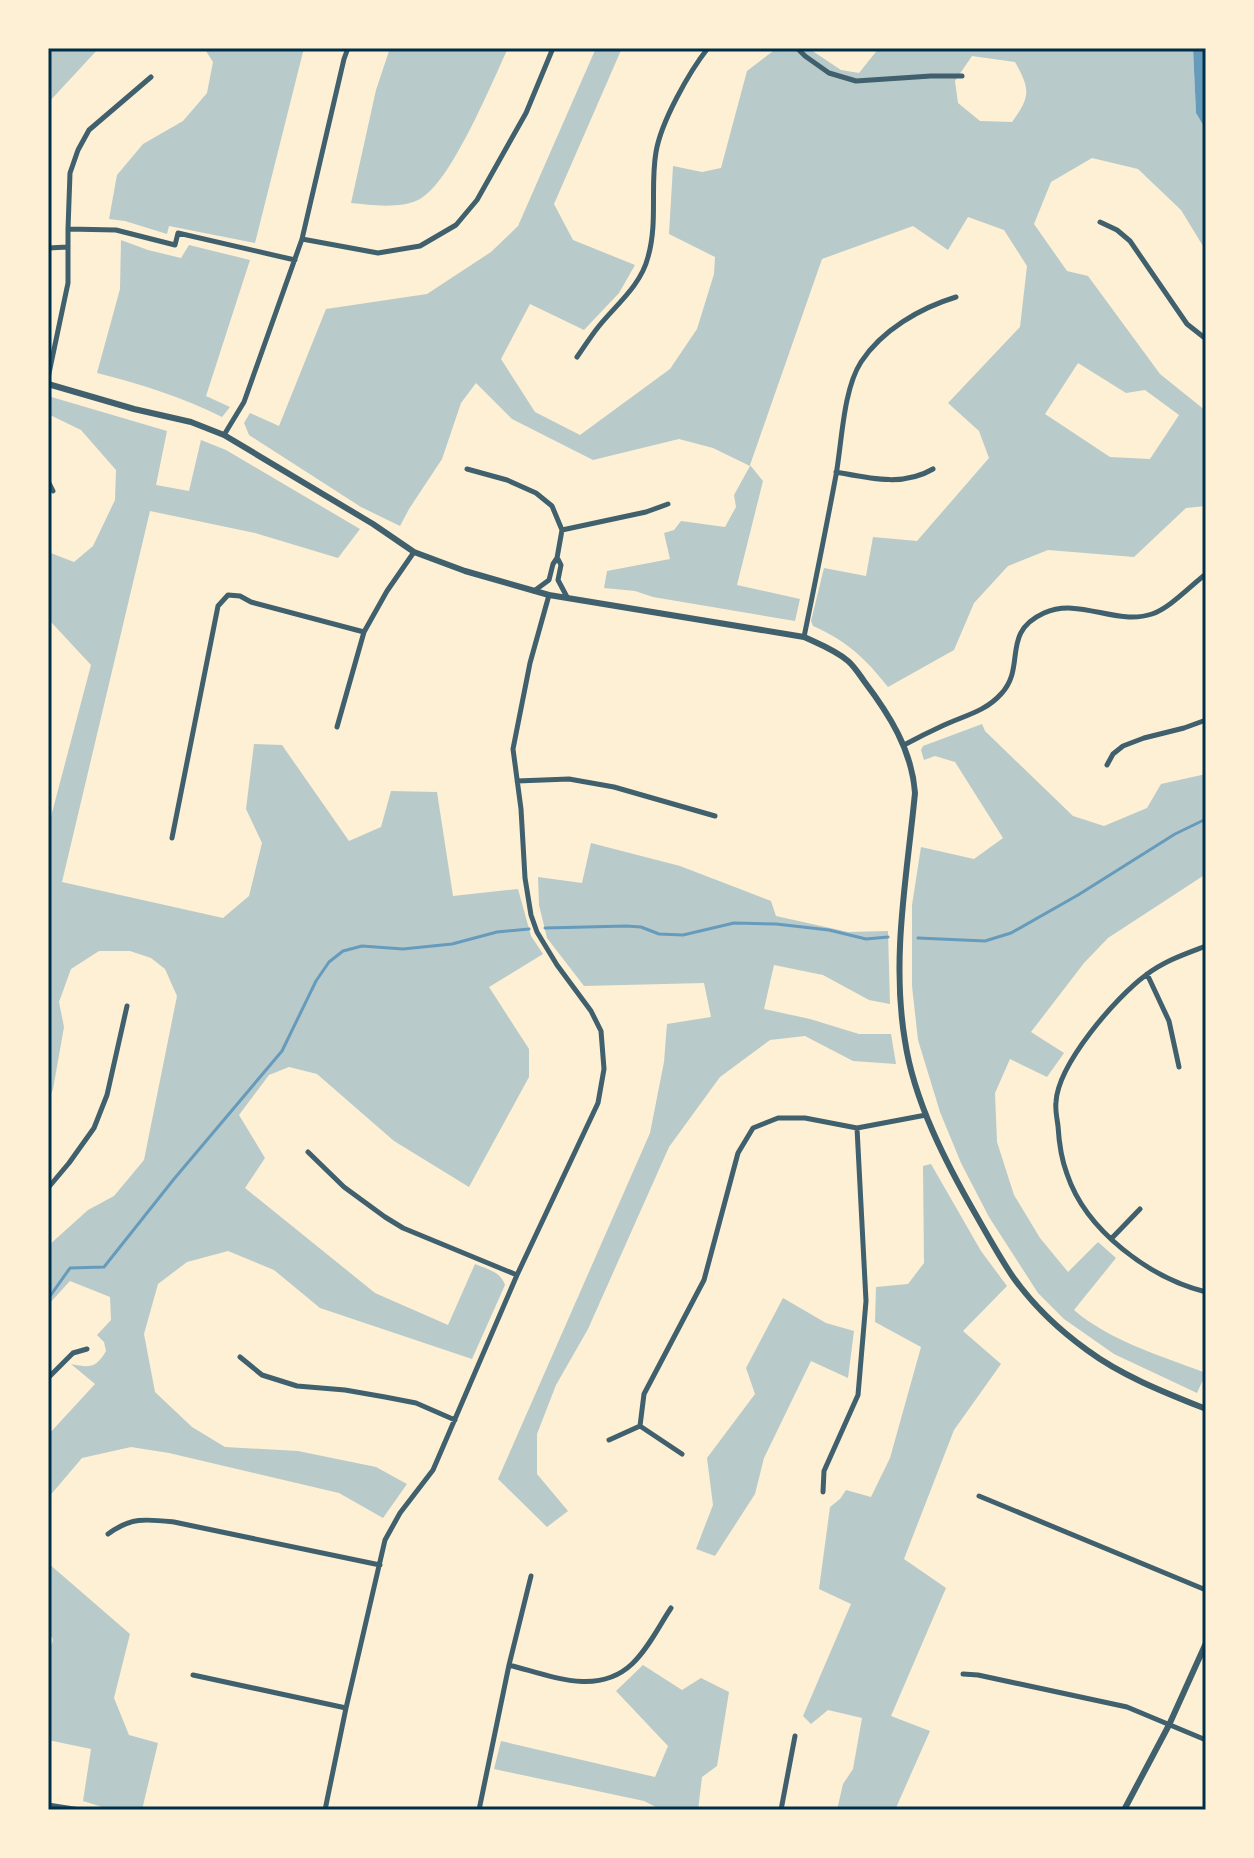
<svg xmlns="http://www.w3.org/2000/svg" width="1254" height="1858" viewBox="0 0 1254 1858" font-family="'Source Sans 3',sans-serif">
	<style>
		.green { fill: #b9caca; fill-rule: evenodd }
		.water { fill: #669bbc }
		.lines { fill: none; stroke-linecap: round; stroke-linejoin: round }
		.stream { stroke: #669bbc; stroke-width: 3 }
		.minor { stroke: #3f606c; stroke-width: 5 }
		.tertiary { stroke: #3f606c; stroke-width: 6 }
		.neatline { fill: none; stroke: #003049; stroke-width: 3 }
	</style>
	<rect width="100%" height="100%" fill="#fdf0d5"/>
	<!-- green -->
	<path class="green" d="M 48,48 L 99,48 L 48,103 Z
		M 204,48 L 304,48 L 255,243 L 169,226 L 167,234 L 125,221 L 109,219 L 117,175 L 143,144 L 183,121 L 207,93 L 213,62 Z
		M 390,48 L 508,48 C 492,82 450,186 418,200 C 399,209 371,205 351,203 L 376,90 Z
		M 596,48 L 622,48 L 554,204 L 573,240 L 635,265 L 619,293 L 584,330 L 530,304 L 501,359 L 535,412 L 580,435 L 670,369 L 697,329 L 714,274 L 715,257 L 669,234 L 673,166 L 702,172 L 721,168 L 747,71 L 777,48 L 808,48 L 841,70 L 859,73 L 879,48 L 1193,48 L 1196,113 L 1206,130 L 1206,251 L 1181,210 L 1138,169 L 1092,158 L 1051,182 L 1034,224 L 1067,271 L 1088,276 L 1160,374 L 1206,411 L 1206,506 L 1186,508 L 1134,557 L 1048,550 L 1008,566 L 974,603 L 954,650 L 888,687 C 865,658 847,641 813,626 L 811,621 L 824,568 L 866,576 L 873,537 L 917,541 L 989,458 L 979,431 L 948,403 L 1020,327 L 1027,266 L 1004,230 L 968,217 L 948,250 L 913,226 L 822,259 L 750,465 L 763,481 L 737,585 L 800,599 L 795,621 L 653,597 L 635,591 L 604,588 L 607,571 L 670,559 L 664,533 L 674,530 L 681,521 L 725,527 L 736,507 L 734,495 L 750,466 L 713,448 L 679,439 L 593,460 L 512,419 L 476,383 L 461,403 L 442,459 L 409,509 L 400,526 L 361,507 L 249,435 L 244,423 L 250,413 L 279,426 L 326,309 L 427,294 L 491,252 L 518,226 ZM 972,56 L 1015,62 C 1030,89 1031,96 1012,122 L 980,121 L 958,103 L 955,81 ZM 1078,363 L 1126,393 L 1145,390 L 1179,415 L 1150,459 L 1110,457 L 1045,414 Z
		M 121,240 L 148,250 L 181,258 L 189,245 L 250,260 L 206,396 L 230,407 L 222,417 C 182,397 141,384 97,373 L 120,289 Z
		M 48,396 L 167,431 L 156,485 L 189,491 L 201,440 L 226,450 L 360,529 L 338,558 L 255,533 L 150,511 L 62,882 L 223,918 L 249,896 L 262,843 L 246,809 L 254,744 L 282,745 L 349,841 L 381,827 L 391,791 L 437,792 L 453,896 L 518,889 L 531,936 L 543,954 L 489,987 L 529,1049 L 529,1077 L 469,1187 L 394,1141 L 317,1074 L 289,1067 L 269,1075 L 239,1115 L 265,1158 L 245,1188 L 375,1293 L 448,1325 L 475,1264 C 487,1269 501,1272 505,1285 L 472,1359 L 320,1308 L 274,1270 L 228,1251 L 187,1262 L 158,1284 L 144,1334 L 155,1392 L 192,1427 L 225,1447 L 298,1451 L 376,1467 L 407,1484 L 383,1518 L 339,1493 L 169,1453 L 131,1447 L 82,1458 L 48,1498 L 48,1435 L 95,1384 L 71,1364 C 90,1368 96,1368 106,1351 L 104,1342 L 97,1335 L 111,1320 L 110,1297 L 70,1281 L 48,1305 L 48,1246 L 88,1210 L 114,1196 L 144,1160 L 177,996 L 165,969 L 151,958 L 130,951 L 99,951 L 71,969 L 59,1002 L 64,1027 L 53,1089 L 48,1101 L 48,828 L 91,665 L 52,623 L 48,622 L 48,552 L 74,562 L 93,546 L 115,500 L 116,470 L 81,430 L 48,414 Z
		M 982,724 L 985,731 L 1073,816 L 1104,826 L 1147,808 L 1161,784 L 1206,774 L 1206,874 L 1108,938 L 1084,963 L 1031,1032 L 1064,1053 L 1047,1077 L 1010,1059 L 995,1093 L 997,1142 L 1014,1195 L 1040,1238 L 1068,1272 L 1098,1242 L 1116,1258 L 1074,1310 C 1110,1341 1161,1356 1206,1373 L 1197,1393 L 1114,1354 L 1064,1319 L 1038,1293 L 989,1217 L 961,1163 L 940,1112 L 918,1040 L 912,986 L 912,905 L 921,847 L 974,859 L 1003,838 L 955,762 L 935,756 L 924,760 L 921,750 L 923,746 Z
		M 591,843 L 680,866 L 771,901 L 776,916 L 848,932 L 888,931 L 890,1004 L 869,1000 L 823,975 L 774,965 L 764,1009 L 810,1019 L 859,1034 L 891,1034 L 896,1064 L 853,1061 L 805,1036 L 770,1040 L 720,1077 L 669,1147 L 588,1329 L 556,1385 L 537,1434 L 537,1474 L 568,1511 L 547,1527 L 498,1479 L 650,1133 L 664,1062 L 667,1024 L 711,1017 L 704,983 L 584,986 L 547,938 L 539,905 L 538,877 L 582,883 Z
		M 931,1164 L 981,1251 L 1007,1286 L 963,1331 L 1001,1364 L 954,1430 L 904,1559 L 946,1588 L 891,1716 L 930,1731 L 895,1810 L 837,1810 L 843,1784 L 853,1769 L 862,1718 L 828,1710 L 811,1724 L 803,1716 L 851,1604 L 819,1589 L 830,1507 L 840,1499 L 846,1490 L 871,1497 L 890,1458 L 921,1347 L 875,1322 L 876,1287 L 908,1284 L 924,1263 L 923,1166 Z
		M 783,1298 L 826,1323 L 854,1331 L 848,1378 L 811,1361 L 764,1458 L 755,1494 L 715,1556 L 696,1549 L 713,1505 L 707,1458 L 755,1394 L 746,1368 Z
		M 48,1563 L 130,1634 L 114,1698 L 129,1735 L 158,1743 L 142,1810 L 112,1810 L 83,1801 L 91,1749 L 48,1740 L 48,1654 L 53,1640 L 48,1628 Z
		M 643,1665 L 682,1690 L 701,1678 L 729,1692 L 717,1766 L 702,1777 L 698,1810 L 662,1810 L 644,1801 L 494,1769 L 501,1741 L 655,1777 L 668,1746 L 616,1691 Z"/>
	<!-- water -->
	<path class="water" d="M 1193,48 L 1206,48 L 1206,130 L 1196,113 Z"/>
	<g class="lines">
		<!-- stream -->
		<path class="stream" d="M 545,928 L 626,926 L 641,927 L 659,934 L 683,935 L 734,923 L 776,924 L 829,930 L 866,939 L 888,937
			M 918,938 L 985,941 L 1011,933 L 1078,895 L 1175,834 L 1206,819
			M 48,1299 L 70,1268 L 104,1267 L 174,1179 L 282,1051 L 316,981 L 329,962 L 343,951 L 362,946 L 403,949 L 452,944 L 497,932 L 529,929"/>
		<!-- minor -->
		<path class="minor" d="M 797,48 L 805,56 L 829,73 L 856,81 L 931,76 L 962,76
			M 1100,222 L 1117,230 L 1130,241 L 1187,324 L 1206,339
			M 68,229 L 116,230 L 175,245 L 178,233 L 295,260
			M 302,239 L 378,253 L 420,246 L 456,225 L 477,200 L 526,113 L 553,48
			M 48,248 L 68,247
			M 577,357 C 584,347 591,336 599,326 C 617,304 641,285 648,257 C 658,222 650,187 656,152 C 661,122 689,72 708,48
			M 48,378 L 68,283 L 68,229 L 70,173 L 78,150 L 89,130 L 151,77
			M 224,435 L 244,402 L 302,239 L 344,59 L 348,48
			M 467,469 L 507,480 L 536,493 L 552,506 L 562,530 L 557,558 L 553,564 L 549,580 L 534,591
			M 836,472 C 868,478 903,487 933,469
			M 48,481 L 53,491
			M 562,530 L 646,512 L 668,504
			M 558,559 L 561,565 L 558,580 L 567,597
			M 804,637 C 815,583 826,529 836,475 C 842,442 843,390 861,362 C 882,330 920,308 956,297
			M 337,727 L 364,632 L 387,591 L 414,552
			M 904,745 C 917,738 929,732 942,726 C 963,716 985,712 1001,694 C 1027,666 1000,633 1044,613 C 1079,597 1116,626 1152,614 C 1170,608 1190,586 1206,574
			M 1107,765 L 1113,754 L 1123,746 L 1144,738 L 1184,728 L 1206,720
			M 517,781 L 569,779 L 614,787 L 715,816
			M 172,838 L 218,606 L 228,595 L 240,596 L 251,602 L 364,632
			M 1206,946 C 1185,954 1164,961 1146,975 C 1116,997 1058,1064 1056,1102 C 1055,1110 1057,1118 1058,1126 C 1059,1143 1061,1158 1067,1174 C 1086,1231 1150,1278 1206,1292
			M 1147,974 L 1169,1021 L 1179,1067
			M 308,1152 L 344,1187 L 385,1217 L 403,1228 L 517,1275
			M 48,1188 L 69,1163 L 94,1128 L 107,1095 L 127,1006
			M 1111,1239 L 1140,1209
			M 240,1357 L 262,1375 L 297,1386 L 345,1390 L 385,1397 L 416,1403 L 455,1420
			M 48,1378 L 73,1353 L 87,1349
			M 609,1440 L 640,1426
			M 682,1454 L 640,1426 L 644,1394 L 704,1280 L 738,1153 L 753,1128 L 778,1118 L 805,1118 L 857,1128 L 926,1115
			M 823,1492 L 824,1471 L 858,1395 L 866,1301 L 857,1128
			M 979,1496 L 1206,1590
			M 108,1534 C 131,1517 146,1519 174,1522 L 380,1565
			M 509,1665 C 549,1675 597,1697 632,1664 C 648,1649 659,1626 671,1608
			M 963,1674 L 978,1675 L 1127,1707 L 1206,1740
			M 193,1675 L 346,1708
			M 48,1805 L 80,1810
			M 325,1810 L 346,1708 L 385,1540 L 400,1513 L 433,1470 L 517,1275 L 598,1103 L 604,1069 L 601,1031 L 591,1011 L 557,965 L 537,932 L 531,915 L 525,878 L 521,809 L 513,749 L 530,663 L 549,595
			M 479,1810 L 509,1665 L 531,1576
			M 781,1810 L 795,1736"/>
		<!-- tertiary -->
		<path class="tertiary" d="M 48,384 L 134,409 L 191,422 L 224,435 L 373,524 L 414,552 L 465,571 L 549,595 L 804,637 C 819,644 835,650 848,661 C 854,666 859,674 864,681 C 889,714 912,750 915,793 C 907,876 891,958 905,1041 C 914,1101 946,1163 976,1215 C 988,1236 1000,1258 1013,1277 C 1033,1305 1059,1330 1087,1350 C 1122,1376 1166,1393 1206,1409
			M 1124,1810 L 1169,1725 L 1206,1643"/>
	</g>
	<!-- border -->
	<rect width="1254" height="1858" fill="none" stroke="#fdf0d5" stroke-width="100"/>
	<rect x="50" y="50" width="1154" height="1758" class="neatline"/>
</svg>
